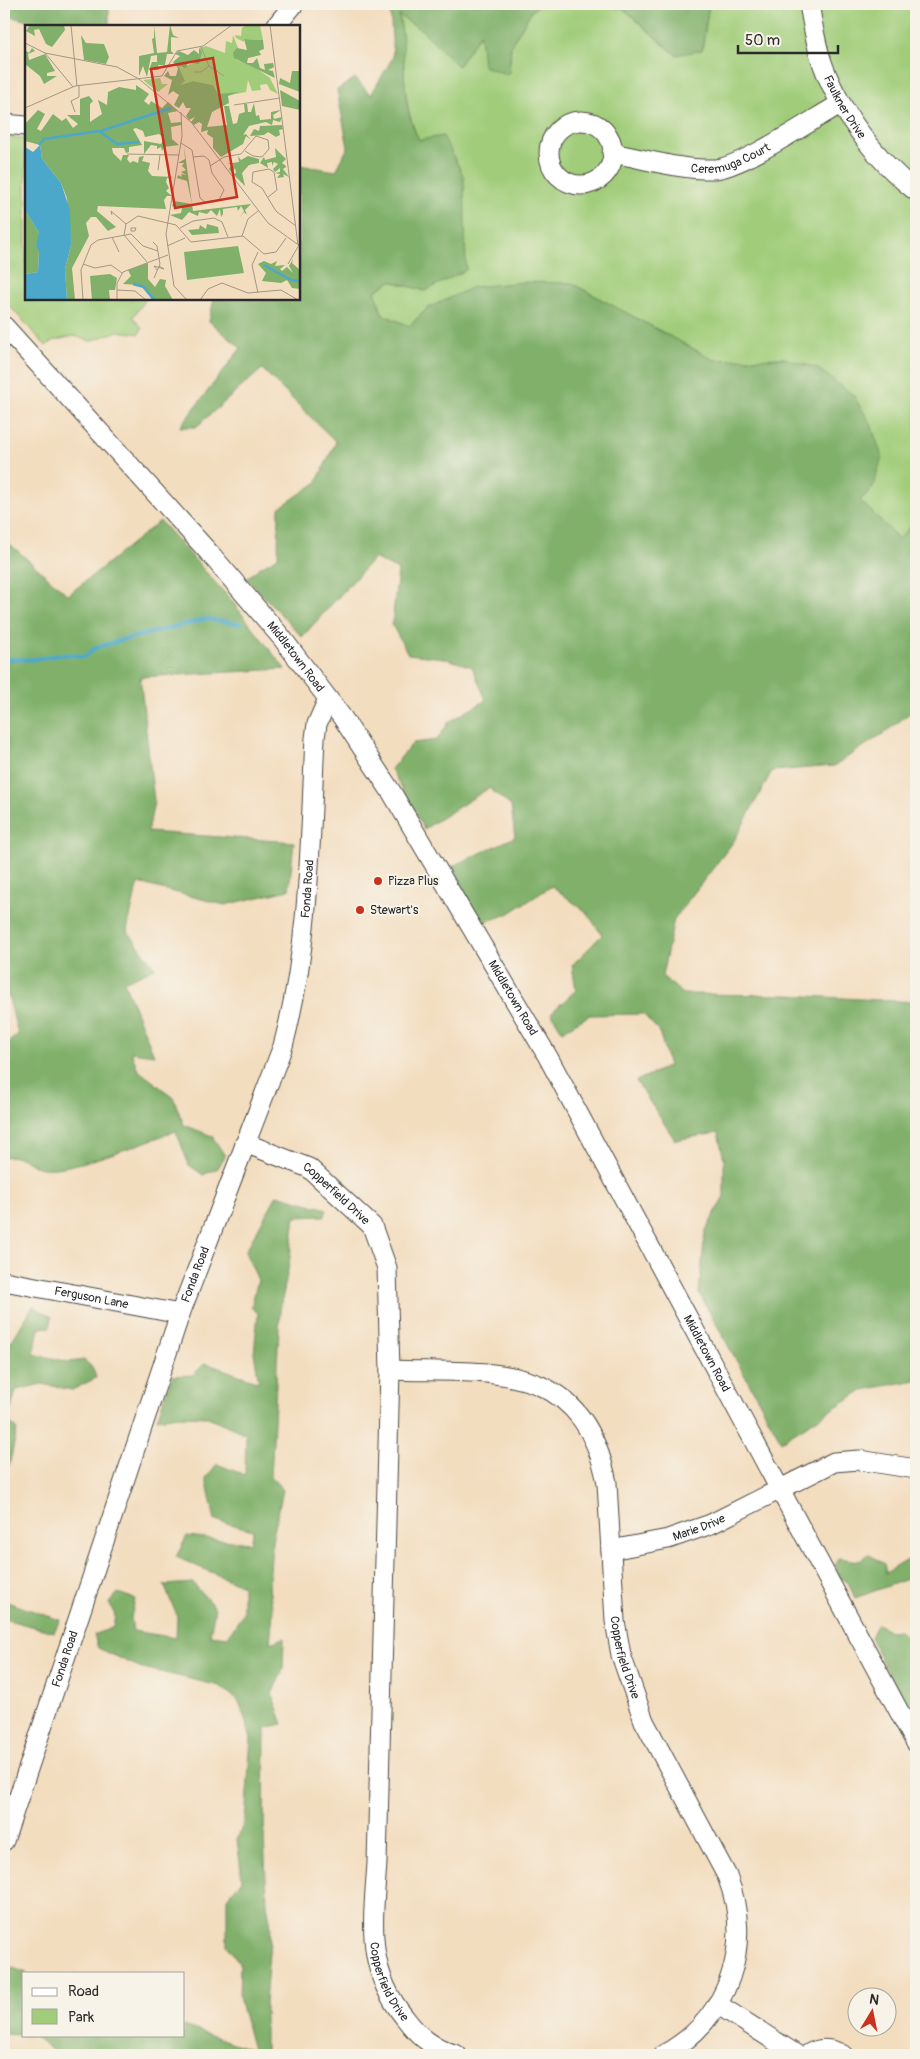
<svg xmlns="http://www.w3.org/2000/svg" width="920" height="2059" viewBox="0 0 920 2059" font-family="Pangolin,sans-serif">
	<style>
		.green { fill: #a1cd7a; stroke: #667c52 }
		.forest { fill: #80b06a; stroke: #566e4a }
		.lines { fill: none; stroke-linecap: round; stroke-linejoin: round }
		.stream { stroke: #4ba8ca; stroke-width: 4 }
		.minor-casing { stroke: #494641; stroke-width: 21 }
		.minor { stroke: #fff; stroke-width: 19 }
		.poi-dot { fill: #c8321e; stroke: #f7f3e8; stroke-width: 2 }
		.labels { text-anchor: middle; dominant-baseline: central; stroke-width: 4; stroke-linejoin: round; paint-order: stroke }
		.street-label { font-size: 12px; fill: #2b2b2b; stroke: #f7f3e8 }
		.poi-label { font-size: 12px; fill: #2b2b2b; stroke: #f7f3e8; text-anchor: start }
		.inset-river { fill: none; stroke: #4ba8ca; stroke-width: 2.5 }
		.inset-road { fill: none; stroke: #a39684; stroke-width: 1 }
		.view { fill: #c8321e; fill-opacity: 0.15; stroke: #c8321e; stroke-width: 2.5 }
		.inset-edge { fill: none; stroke: #2b2b2b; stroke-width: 2.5 }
	</style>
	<rect width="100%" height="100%" fill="#f7f3e8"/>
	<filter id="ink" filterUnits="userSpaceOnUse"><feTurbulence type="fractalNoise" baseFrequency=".02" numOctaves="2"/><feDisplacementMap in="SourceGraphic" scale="10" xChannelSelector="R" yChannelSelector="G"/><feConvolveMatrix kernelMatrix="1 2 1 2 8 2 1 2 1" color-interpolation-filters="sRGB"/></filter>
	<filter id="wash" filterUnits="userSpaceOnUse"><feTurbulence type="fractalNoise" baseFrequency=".0096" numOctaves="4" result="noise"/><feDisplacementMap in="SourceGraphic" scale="20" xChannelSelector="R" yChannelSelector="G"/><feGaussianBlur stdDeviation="1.12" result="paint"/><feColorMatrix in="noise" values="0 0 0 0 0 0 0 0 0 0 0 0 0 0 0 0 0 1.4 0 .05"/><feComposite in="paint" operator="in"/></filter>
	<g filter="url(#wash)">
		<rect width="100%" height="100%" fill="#f3ddbf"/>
		<!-- green -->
		<path class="green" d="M 541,4 L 594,4 L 624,9 L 665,46 L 702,50 L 709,4 L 916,4 L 916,521 L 899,539 L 860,500 L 872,489 L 784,358 L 714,360 L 571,283 L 428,308 L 409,326 L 382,314 L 375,291 L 391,281 L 425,291 L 419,140 C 398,99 408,58 399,15 L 423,31 L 458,66 L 480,33 L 509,74 L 511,45 L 532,10 Z
			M 4,137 L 26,138 L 26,299 L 146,299 L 133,317 L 142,328 L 139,334 L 118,331 L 91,341 L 74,336 L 52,341 L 46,346 L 4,300 Z"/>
		<!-- forest -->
		<path class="forest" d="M 4,4 L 109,4 L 109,26 L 38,26 L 33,22 L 4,15 Z
			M 390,4 L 541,4 L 532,10 L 511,45 L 509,75 L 483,66 L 480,34 L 458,66 L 423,31 L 399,15 C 408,59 398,99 419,140 L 443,136 L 464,177 L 466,270 L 425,291 L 391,281 L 375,291 L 382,314 L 409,326 L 428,308 L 473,287 L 525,282 L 571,283 L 714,360 L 784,358 L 817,368 L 853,395 L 871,424 L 882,457 L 872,489 L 860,500 L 899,539 L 916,521 L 916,708 L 887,731 L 834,766 L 772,771 L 734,841 L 674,919 L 662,976 L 683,994 L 789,995 L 916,1002 L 916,1380 L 863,1390 L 781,1441 L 699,1293 L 705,1232 L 724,1196 L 724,1159 L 718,1133 L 675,1140 L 636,1081 L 669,1066 L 659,1031 L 643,1014 L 590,1015 L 562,1031 L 551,1013 L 576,990 L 572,965 L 602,935 L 587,913 L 552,886 L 508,914 L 482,923 L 446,869 L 515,837 L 511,806 L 489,788 L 424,829 L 391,769 L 413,743 L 437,740 L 449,722 L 486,700 L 472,667 L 444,658 L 408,654 L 392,625 L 398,570 L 374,558 L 302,637 L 247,578 L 259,568 L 278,557 L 279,508 L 316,483 L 336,442 L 262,369 L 196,427 L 180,427 L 241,348 L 209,321 L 214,299 L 299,299 L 299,165 L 336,171 L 348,147 L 337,90 L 355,78 L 371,95 L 393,57 Z
			M 594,4 L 709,4 L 702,50 L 676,55 L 624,9 Z
			M 160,521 L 231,600 L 285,669 L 140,677 L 154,801 L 148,832 L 294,842 L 289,890 L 225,905 L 138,883 L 127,930 L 155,968 L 124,982 L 154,1055 L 131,1052 L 138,1070 L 173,1097 L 184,1125 L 212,1136 L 225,1156 L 218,1168 L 203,1175 L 189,1165 L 176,1131 C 146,1141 72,1172 43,1168 C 26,1166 26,1154 4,1157 L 4,1047 L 18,1034 L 4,980 L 4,539 L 68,595 Z
			M 277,1195 L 327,1209 L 325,1216 L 295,1217 L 289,1265 L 280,1310 L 271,1477 L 283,1490 L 272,1541 L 269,1588 L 273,1612 L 270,1643 L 284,1638 L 283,1670 L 272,1694 L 283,1724 L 265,1728 L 264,1835 L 267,1904 L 271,1927 L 265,2004 L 265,2055 L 58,2055 L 35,2036 L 4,2034 L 4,1965 L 27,1973 L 24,1973 L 24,2035 L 184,2035 L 184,2026 L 253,2050 L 239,1997 L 240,1965 L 227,1945 L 227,1898 L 242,1880 L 237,1839 L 245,1820 L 251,1738 L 239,1701 L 220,1686 L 139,1667 L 98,1648 L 94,1635 L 113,1627 L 115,1615 L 109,1603 L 118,1593 L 135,1599 L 131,1618 L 133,1631 L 176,1638 L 177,1616 L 164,1585 L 193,1583 L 215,1608 L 210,1635 L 228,1637 L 243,1613 L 243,1586 L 176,1557 L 187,1536 L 250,1543 L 253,1530 L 215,1520 L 206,1478 L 217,1464 L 245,1475 L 246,1434 L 208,1417 L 179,1416 L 157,1419 L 172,1376 L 193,1375 L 205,1363 L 259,1382 L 254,1353 L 258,1313 L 251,1307 L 258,1280 L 245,1252 Z
			M 33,1306 L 52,1317 L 50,1327 L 39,1328 L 34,1354 L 69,1362 L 84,1360 L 93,1368 L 96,1378 L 72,1390 L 42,1384 L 16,1390 L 8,1420 L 17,1430 L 9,1466 L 4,1470 L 4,1359 L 8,1347 Z
			M 868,1554 L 884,1564 L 886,1573 L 916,1555 L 916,1576 L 855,1598 L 848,1582 L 840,1578 L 835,1566 L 838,1558 L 860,1561 Z
			M 4,1601 L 60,1620 L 54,1632 L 4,1619 Z
			M 878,1624 L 890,1631 L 898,1630 L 907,1638 L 916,1633 L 916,1646 L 910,1654 C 912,1671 916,1686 916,1704 L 908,1709 L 897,1691 L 870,1637 Z"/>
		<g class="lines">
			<!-- stream -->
			<path class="stream" d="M 4,660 C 17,657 26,661 36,659 C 53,656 66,652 84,657 L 95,648 L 118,641 L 206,619 L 241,624"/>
		</g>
	</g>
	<g filter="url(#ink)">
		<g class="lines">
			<!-- minor casing -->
			<g class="minor-casing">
				<g id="minor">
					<path id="s1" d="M 809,4 C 812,21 815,39 820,56 C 835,105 875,160 916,191"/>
					<path d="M 276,26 L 294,4"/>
					<circle cx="581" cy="153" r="32"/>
					<path d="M 4,124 L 26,126"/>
					<path id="s2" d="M 612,153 C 646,159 680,170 714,169 C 739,169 815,118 840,104"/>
					<path id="s3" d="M 4,326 L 213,557 L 282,638 L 342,717 L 392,793 L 548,1057 L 916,1743"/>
					<path id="s4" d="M 245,1143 L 309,1168 L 372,1226 L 387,1268 L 390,1370 L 377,1863 C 373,1922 365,1969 405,2018 C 420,2038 433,2048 457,2055"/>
					<path id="s5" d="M 4,1281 L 180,1314"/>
					<path id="s6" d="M 390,1370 C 491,1374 582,1357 607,1483 L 615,1621 L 621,1655 L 644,1721 L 727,1876 C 754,1945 729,2019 663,2055"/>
					<path id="s7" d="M 611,1550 L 668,1539 L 711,1524 L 834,1462 L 859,1460 L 916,1469"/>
					<path id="s8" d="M 4,1841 L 180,1314 L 283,1046 C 310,945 310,841 315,738 L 317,724 L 328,699"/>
					<path d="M 717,2004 L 797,2055"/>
					<path d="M 807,2055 C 819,2047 831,2048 843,2055"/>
				</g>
			</g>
			<!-- minor -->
			<use href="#minor" class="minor"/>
		</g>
	</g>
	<!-- markers -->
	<g class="poi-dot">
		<circle cx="378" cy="881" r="5"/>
		<circle cx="360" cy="910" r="5"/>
	</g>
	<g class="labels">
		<!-- street labels -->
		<g class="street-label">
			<text stroke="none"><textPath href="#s1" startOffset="110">Faulkner Drive</textPath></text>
			<text stroke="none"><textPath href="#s2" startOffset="122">Ceremuga Court</textPath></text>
			<text stroke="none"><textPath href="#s3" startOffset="441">Middletown Road</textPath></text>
			<text stroke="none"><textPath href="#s8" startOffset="1002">Fonda Road</textPath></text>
			<text stroke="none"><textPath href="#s3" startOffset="846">Middletown Road</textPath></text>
			<text stroke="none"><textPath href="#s4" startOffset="106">Copperfield Drive</textPath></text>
			<text stroke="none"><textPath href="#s8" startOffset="598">Fonda Road</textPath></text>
			<text stroke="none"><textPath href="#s5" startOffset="89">Ferguson Lane</textPath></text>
			<text stroke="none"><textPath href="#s3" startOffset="1251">Middletown Road</textPath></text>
			<text stroke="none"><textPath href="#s7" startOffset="91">Marie Drive</textPath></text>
			<text stroke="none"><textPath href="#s6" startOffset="451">Copperfield Drive</textPath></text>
			<text stroke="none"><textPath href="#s8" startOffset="192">Fonda Road</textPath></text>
			<text stroke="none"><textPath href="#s4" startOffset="916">Copperfield Drive</textPath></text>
		</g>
		<!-- poi labels -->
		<g class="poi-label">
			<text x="388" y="881">Pizza Plus</text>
			<text x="370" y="910">Stewart's</text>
		</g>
	</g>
	<!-- overview -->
	<g transform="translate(25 25)">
		<rect width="275" height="275" fill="#f3ddbf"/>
		<path d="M 222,0 L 235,0 L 238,15 L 219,14 L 219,17 L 211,13 L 210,10 L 216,11 L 217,3 ZM 208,10 L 213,23 L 208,27 L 212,35 L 227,40 L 245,53 L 253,69 L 245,65 L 242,59 L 235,60 L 236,65 L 227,66 L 223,55 L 221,67 L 200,71 L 190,67 L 188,60 L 168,56 L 155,60 L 153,40 L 157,43 L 174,35 L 176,27 L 174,23 L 181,21 L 200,28 L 201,16 L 207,18 ZM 135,53 L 137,59 L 143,59 L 133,67 L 118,55 Z" fill="#a1cd7a"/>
		<path d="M 5,0 L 39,0 L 40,5 L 27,22 L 21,19 L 14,4 L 9,5 L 10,11 L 1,6 ZM 129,0 L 132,28 L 142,27 L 145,0 L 148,10 L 154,13 L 146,12 L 146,26 L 149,29 L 142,29 L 140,40 L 133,40 L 134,45 L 124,45 L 127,37 L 132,37 L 132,30 L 126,31 L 122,52 L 118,41 L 114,51 L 114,31 L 129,28 L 127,14 L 129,13 ZM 56,10 L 61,18 L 79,19 L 84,32 L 81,39 L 59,35 ZM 219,14 L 238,15 L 239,24 L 234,26 L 236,30 L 223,33 L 222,38 L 228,38 L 232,33 L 235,43 L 240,45 L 239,39 L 248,38 L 249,42 L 243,45 L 248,46 L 250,53 L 209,33 L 208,27 L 212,23 L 222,25 ZM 7,23 L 10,26 L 3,29 L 4,35 L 20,29 L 30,46 L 22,48 L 22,51 L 32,51 L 19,59 L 15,51 L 0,39 L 0,25 L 4,28 ZM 174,23 L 177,27 L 174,39 L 163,37 L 161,43 L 153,41 L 160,56 L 155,60 L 168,56 L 188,60 L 193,69 L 214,67 L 203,71 L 204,78 L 187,87 L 182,102 L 202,100 L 199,81 L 204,81 L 208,99 L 212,98 L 214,89 L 220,87 L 219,79 L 222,79 L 223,87 L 226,87 L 229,78 L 231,91 L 234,90 L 235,95 L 246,94 L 246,87 L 256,85 L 248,90 L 249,94 L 257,92 L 255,97 L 248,95 L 247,100 L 241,97 L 224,101 L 218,110 L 221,109 L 226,115 L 221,111 L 218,119 L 196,132 L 188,123 L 188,113 L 182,109 L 183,105 L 176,107 L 177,99 L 174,97 L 169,100 L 166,97 L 170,92 L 164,95 L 161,91 L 166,83 L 161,83 L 158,77 L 154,83 L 149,80 L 154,70 L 148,66 L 143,70 L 147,55 L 139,51 L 143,46 L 145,51 L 151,51 L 153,43 L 148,37 L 155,31 L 150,29 L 154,26 L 163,30 L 169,25 L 174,29 ZM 267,46 L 275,46 L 275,67 L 254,59 L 255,53 L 265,58 ZM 111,60 L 124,69 L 119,76 L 124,80 L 126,76 L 137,83 L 143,77 L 153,86 L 143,88 L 146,98 L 156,97 L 156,100 L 146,102 L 147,114 L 154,120 L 139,122 L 137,126 L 136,122 L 132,124 L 132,121 L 126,120 L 119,129 L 119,116 L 136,119 L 139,113 L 134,109 L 120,112 L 118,106 L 111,103 L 108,104 L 117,120 L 104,122 L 104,127 L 101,128 L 99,123 L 87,123 L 88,128 L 96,136 L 98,130 L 104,130 L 102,134 L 105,138 L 108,136 L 113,138 L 114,132 L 119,131 L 117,136 L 125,138 L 123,146 L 127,151 L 149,152 L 142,153 L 141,157 L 144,163 L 141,166 L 147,171 L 142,171 L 139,175 L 141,184 L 73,181 L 72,186 L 91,202 L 83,206 L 71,192 L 66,192 L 61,198 L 64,211 L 47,243 L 50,275 L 42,275 L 40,244 L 46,220 L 42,173 L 36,158 L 17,134 L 15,120 L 0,116 L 0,99 L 13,85 L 20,89 L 12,104 L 16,106 L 28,89 L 37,96 L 41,93 L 48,103 L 53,99 L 42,90 L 55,90 L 55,74 L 64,71 L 68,76 L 65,79 L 65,97 L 77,89 L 73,75 L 82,80 L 83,67 L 94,62 L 111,65 ZM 255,65 L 275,76 L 275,85 L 257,81 ZM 257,100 L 258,104 L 254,105 L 255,110 L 251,112 L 243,107 L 239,110 L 225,111 L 229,104 L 234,106 L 235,101 ZM 159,121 L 168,186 L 226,179 L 220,185 L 222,190 L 219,187 L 215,192 L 219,186 L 216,181 L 213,186 L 212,182 L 198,184 L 198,189 L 196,192 L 195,184 L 192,191 L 186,185 L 182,189 L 174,187 L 173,191 L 164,187 L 157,195 L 145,190 L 156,188 L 157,183 L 147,181 L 149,176 L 167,179 L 162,156 L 152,153 L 153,150 L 157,152 L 156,149 L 161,150 L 156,147 L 161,145 L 157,141 L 159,138 L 153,138 L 160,134 ZM 250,123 L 261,134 L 257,138 L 261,141 L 261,136 L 261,142 L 258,144 L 264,152 L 258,149 L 259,152 L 252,153 L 255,149 L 250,148 L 255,147 L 255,143 L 250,147 L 248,144 L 253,139 L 249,137 L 247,141 L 247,137 L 242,138 L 243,143 L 235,138 L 239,132 L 240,135 L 251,132 ZM 213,131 L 216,135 L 223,131 L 234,134 L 234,138 L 224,140 L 217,148 L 220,161 L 208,149 L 211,148 L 210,143 L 207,148 L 204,144 L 208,139 L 201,139 L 214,137 ZM 0,185 L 14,208 L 14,225 L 13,247 L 0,249 ZM 182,199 L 193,202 L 194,208 L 167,210 L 163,205 L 174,204 L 175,200 L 181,204 ZM 213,221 L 219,248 L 162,255 L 159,227 ZM 268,234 L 267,238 L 275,245 L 275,264 L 267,263 L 262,255 L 256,258 L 237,256 L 241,248 L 233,239 L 239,236 L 246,239 L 252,236 L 250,241 L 260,240 L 255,244 L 257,246 L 262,242 L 268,248 L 264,241 ZM 123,238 L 123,254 L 130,262 L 135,254 L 141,255 L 140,261 L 148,275 L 128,275 L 115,260 L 98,259 L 106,251 L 103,245 ZM 85,249 L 92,253 L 90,265 L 84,265 L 85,275 L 67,275 L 65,251 Z" fill="#80b06a"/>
		<path d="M 15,120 L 17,134 L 36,158 L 45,185 L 46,220 L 40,244 L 42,275 L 0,275 L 0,249 L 13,247 L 14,226 L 11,221 L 14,208 L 0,185 L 0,122 L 8,127 Z" fill="#4ba8ca"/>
		<path class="inset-river" d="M 76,106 L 146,83M 14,120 L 19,114 L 74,106 L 92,119 L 114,117M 239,240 L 266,255 L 275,256M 108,259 L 119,262 L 129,275"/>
		<path class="inset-road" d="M 46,0 L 52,61M 245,0 L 273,220M 0,18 L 20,28 L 48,62M 176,22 L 184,41 L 199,51M 20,28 L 92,42 L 114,54 L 166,97 L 243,198 L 275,221M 169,47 L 176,47 L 184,41M 209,80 L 255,73M 0,83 L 50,61 L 137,51 L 152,26 L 178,21 L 207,0M 50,87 L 46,76 L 54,72 L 54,61M 156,87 L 157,111 L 141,209 L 149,261 L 162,275M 156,118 L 167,125 L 175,173 L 180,177 L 194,175 L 199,165 L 187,148 L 184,135 L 179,131 L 168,132M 102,129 L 154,130M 185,141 L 199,132 L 216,129 L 231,111 L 243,115 L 244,124 L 237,132 L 228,131 L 220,126M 133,145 L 135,130M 243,172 L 252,165 L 249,147 L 244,144 L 228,147 L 227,157 L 237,163 L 249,183 L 252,187 L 271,201M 87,190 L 86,186 L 101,199M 106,203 L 111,203 L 110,206 L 106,206 ZM 155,203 L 168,196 L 189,193 L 197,197 L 203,212M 106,209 L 118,221 L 133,226M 217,211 L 223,194 L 233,186M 87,212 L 94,227M 128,217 L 132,221 L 135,239 L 129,253M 142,221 L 160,213M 122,237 L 99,210 L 101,199 L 113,191 L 151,200 L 166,217 L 218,211 L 239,229 L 251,227 L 261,213M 58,239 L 70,243 L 86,240 L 97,248M 263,239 L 274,220M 132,245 L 129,241 L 139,244 L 134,241M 92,265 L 110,266 L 121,275M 233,268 L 227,240 L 233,227M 58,275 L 56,245 L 66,220 L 73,215 L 106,209M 92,275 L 92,258 L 98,247 L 143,230M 175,275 L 183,264 L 197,258 L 223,268 L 256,265 L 273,275"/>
		<path class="view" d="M 188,33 L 212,172 L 150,183 L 126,44 Z"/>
		<rect width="275" height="275" class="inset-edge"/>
	</g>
	<!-- margin -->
	<rect width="920" height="2059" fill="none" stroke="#f7f3e8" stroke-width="20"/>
	<!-- legend -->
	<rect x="22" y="1972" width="162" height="65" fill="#f7f3e8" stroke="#a5a39c"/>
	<rect x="32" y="1988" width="25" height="8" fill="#ffffff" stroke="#a5a39c"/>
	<text x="68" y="1996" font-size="15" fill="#2b2b2b">Road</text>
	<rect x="32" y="2009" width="25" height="15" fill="#a1cd7a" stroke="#a5a39c"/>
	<text x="68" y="2022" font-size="15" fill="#2b2b2b">Park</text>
	<!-- north arrow -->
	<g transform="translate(872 2012) rotate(10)"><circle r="24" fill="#f7f3e8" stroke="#a5a39c"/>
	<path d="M0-4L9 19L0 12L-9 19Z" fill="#c8321e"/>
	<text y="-8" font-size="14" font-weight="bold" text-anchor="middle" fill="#2b2b2b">N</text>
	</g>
	<!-- scale -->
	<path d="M738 45v8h100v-8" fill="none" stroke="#2b2b2b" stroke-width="2.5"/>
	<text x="745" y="45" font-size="15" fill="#2b2b2b" stroke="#f7f3e8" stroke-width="4" paint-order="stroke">50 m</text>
</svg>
